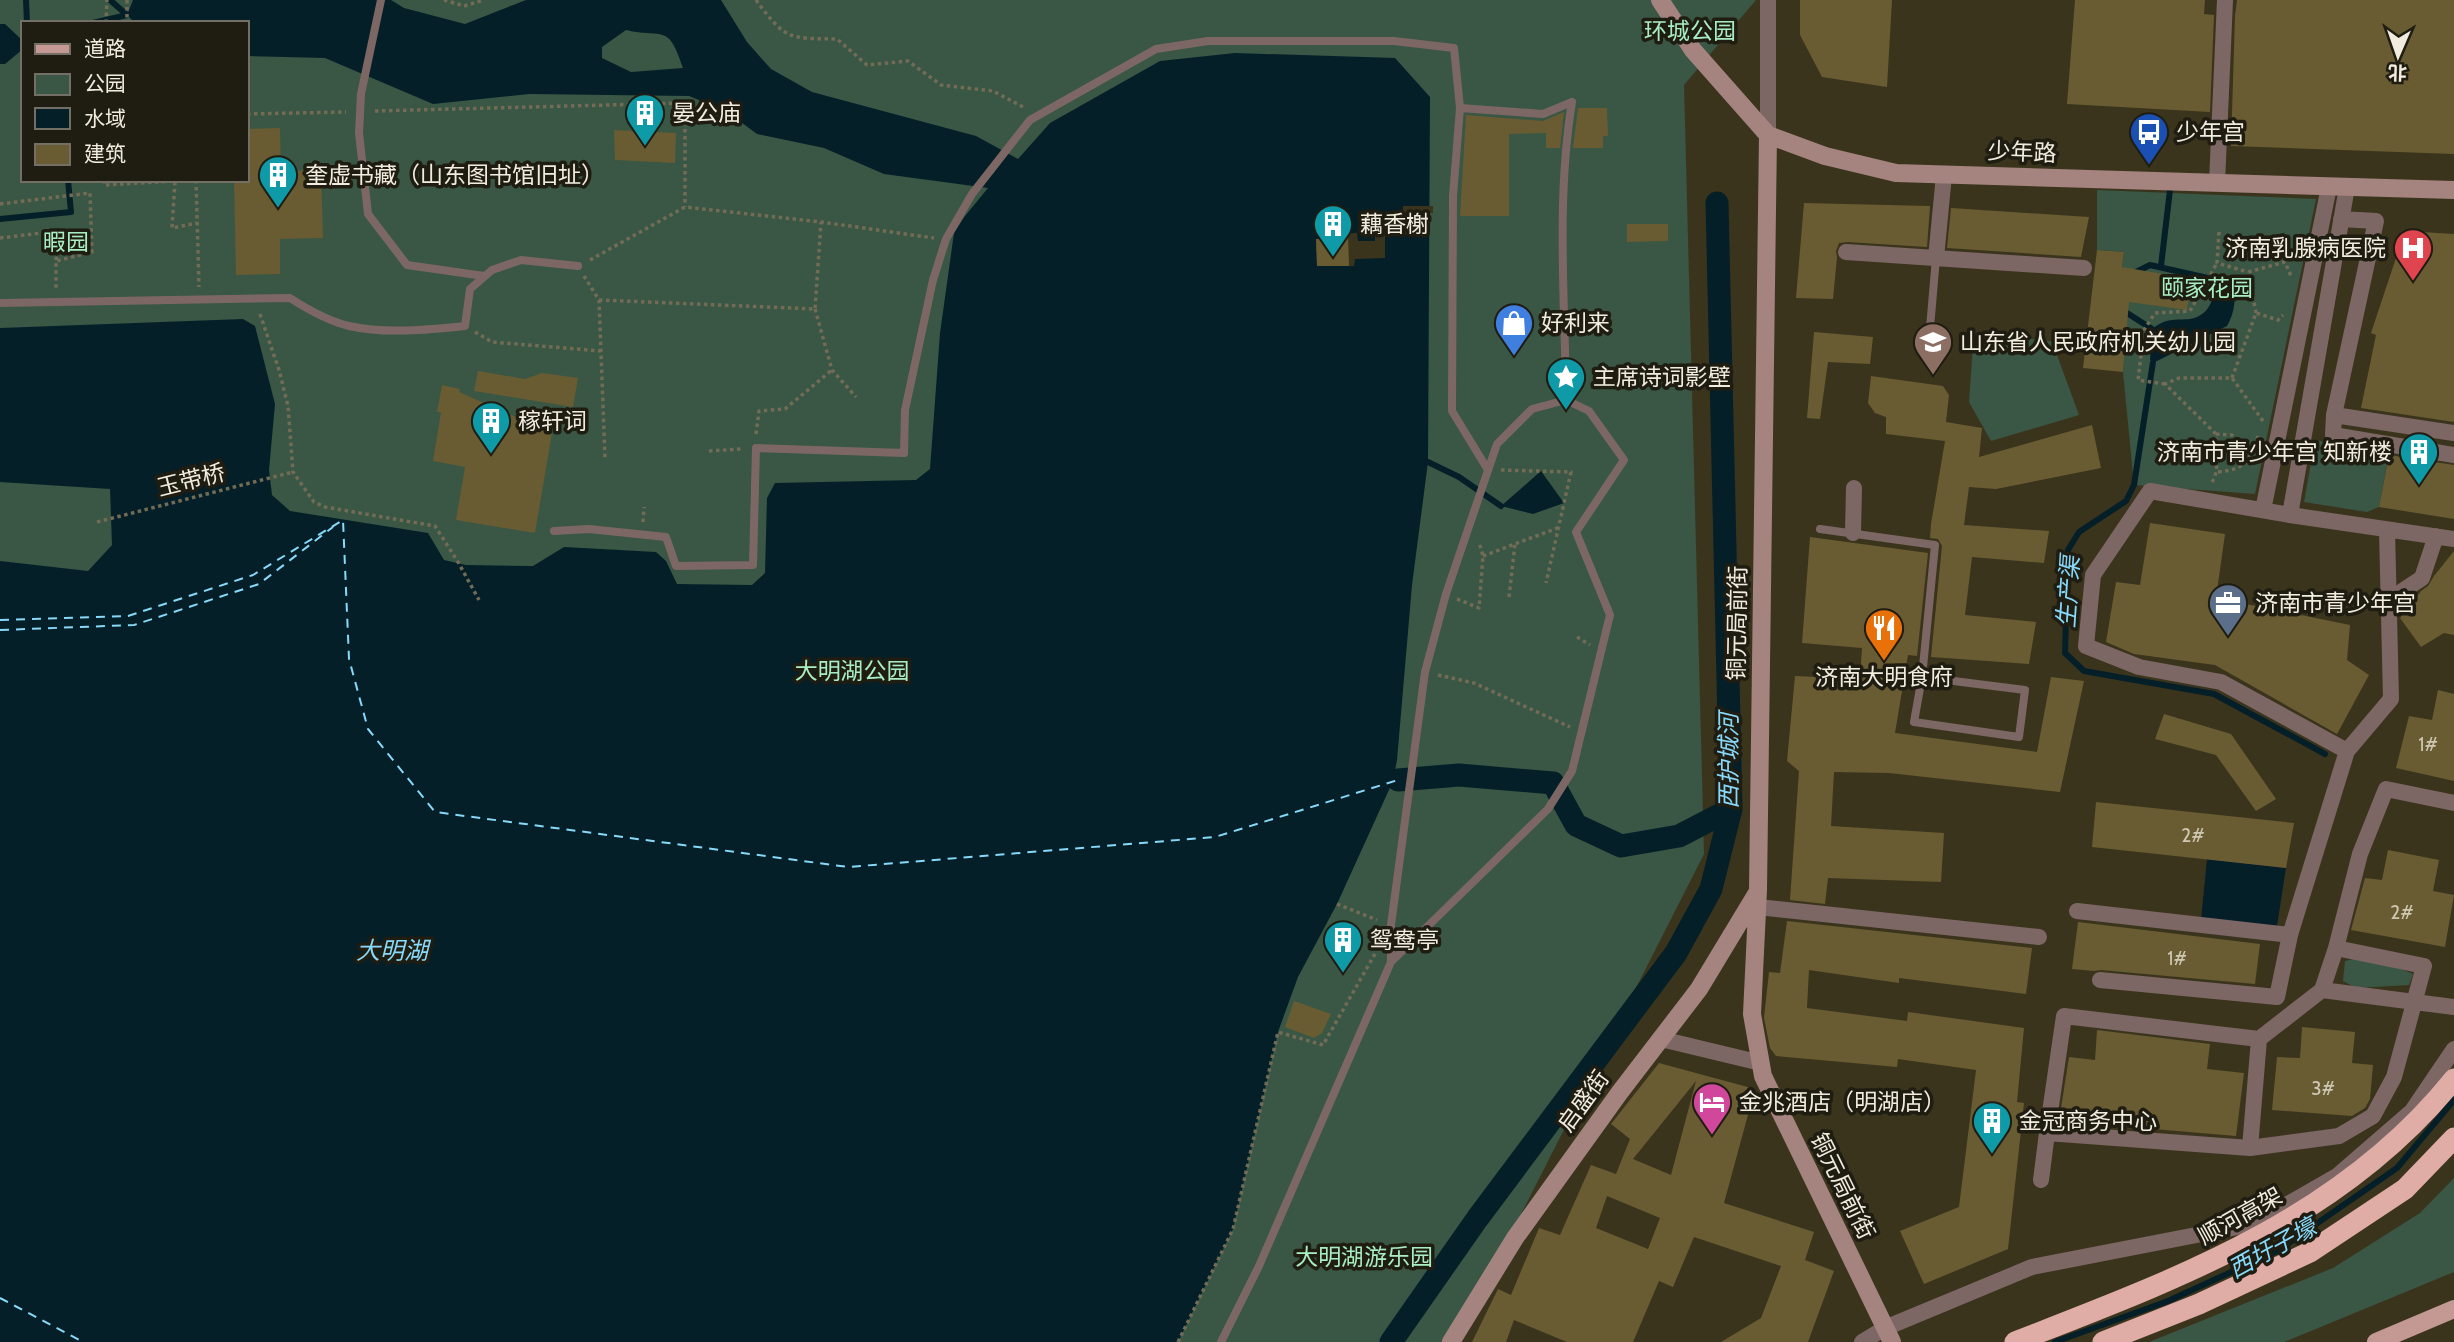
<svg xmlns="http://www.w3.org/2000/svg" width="2454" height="1342" viewBox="0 0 2454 1342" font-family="Cabin,'Noto Sans SC',sans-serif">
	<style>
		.green { fill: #395744; fill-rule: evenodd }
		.water { fill: #051f29; fill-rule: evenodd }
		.pier { fill: #3b341d }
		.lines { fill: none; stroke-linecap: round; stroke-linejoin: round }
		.stream { stroke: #051f29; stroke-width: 6 }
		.canal { stroke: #051f29; stroke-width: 23 }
		.ferry { stroke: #87d9fa; stroke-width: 2; stroke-dasharray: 9 7; stroke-linecap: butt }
		.building { fill: #695c32; fill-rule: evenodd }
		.path { stroke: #726c57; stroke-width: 3.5; stroke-dasharray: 3.5 3.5; stroke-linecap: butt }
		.lane { stroke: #7d6765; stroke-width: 8 }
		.street { stroke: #7d6765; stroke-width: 16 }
		.secondary { stroke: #a5837f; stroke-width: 18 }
		.primary { stroke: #c49994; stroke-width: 18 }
		.highway { stroke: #e0aca6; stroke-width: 21 }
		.labels { text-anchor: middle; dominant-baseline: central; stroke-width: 7; stroke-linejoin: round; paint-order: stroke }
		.number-label { font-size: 19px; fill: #cfc8b3 }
		.park-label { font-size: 23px; fill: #a8eec2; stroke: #1f1c12 }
		.poi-label { font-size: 23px; fill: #f1ecde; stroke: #1f1c12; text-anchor: start }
		.street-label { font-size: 23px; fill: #f1ecde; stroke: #1f1c12 }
		.water-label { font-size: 24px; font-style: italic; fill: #87d9fa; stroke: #1f1c12 }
	</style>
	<rect width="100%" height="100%" fill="#3b341d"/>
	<!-- green -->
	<path class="green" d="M 0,0 L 1756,0 L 1684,85 L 1704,854 L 1456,1342 L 0,1342 ZM 23,23 L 247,23 L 247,180 L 23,180 Z
		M 2097,190 L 2316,199 L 2255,494 L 2134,485 L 2123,372 L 2127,325 L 2115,323 L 2124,252 L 2097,250 Z
		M 1974,332 L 2058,342 L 2057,355 L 2079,415 L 1991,441 L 1969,402 Z
		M 2315,440 L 2389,454 L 2379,507 L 2367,512 L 2304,502 Z
		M 2361,957 L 2389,964 L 2413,974 L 2409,985 L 2356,988 L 2343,981 L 2345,961 Z
		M 2454,1178 L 2454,1272 L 2284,1342 L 2149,1342 L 2333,1268 L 2420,1213 Z"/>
	<!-- water -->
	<path class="water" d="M 133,0 L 391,0 L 404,8 L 465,24 L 526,0 L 721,0 L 747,42 L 771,69 L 812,92 L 976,136 L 1018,159 L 1050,123 L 1160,61 L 1235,53 L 1395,58 L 1430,97 L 1428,462 L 1412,585 L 1397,760 L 1393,781 L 1337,904 L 1298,977 L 1278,1032 L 1233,1229 L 1178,1342 L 0,1342 L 0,561 L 88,571 L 112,545 L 110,489 L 0,482 L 0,328 L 243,319 L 255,326 L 275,404 L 269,470 L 272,495 L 290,511 L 428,533 L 444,560 L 466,565 L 533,566 L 564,547 L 656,552 L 666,561 L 677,584 L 752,585 L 765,573 L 767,498 L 775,483 L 916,480 L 930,469 L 940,333 L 954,233 L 965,216 L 988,188 L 884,174 L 824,148 L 757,134 L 726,111 L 689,96 L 529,94 L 433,104 L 325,58 L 247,56 L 247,23 L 135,23 L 127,15 ZM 626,30 C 664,39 668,22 683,68 L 631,72 L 602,58 L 602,47 Z
		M 0,24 L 5,24 L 23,41 L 23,49 L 5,64 L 0,64 Z
		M 2229,280 C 2239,291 2234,315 2227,326 L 2157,361 L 2150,360 L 2152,329 C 2172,313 2184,324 2199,316 C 2218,306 2210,283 2229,280 Z
		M 1541,471 L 1564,503 L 1533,514 L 1501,506 Z
		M 2207,859 L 2286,868 L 2277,926 L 2201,920 Z"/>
	<!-- pier -->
	<path class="pier" d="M 1403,206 L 1433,206 L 1433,213 L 1413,214 L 1413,235 L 1385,235 L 1385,258 L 1355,259 L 1354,266 L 1317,266 L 1316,239 L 1324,239 L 1324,234 L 1357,233 L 1358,241 L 1375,241 L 1375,226 L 1403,226 Z"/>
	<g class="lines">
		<!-- stream -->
		<path class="stream" d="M 26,0 L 27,23
			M 110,0 L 127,15
			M 93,23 L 127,15
			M 0,219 L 71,212 L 68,180
			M 2161,266 L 2170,190
			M 2132,274 L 2150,265 L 2221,281
			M 2124,309 L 2124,311 L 2152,329
			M 2153,362 L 2134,485 L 2126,501 L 2079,532 L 2068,550 L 2065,653 L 2084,671 L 2214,694 L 2325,754
			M 1428,462 L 1459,477 L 1501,506
			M 2055,1342 L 2168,1301 L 2277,1251 L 2397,1168 L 2454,1100"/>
		<!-- canal -->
		<path class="canal" d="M 1398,780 L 1459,775 L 1553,783 L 1576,825 L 1621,846 L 1679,836 L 1731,809
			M 1391,1342 L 1477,1219 L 1676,953 L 1711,889 L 1731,809 L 1717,203"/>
		<!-- ferry -->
		<path class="ferry" d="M 0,620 L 128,616 L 253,575 L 343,520 L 349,659 L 368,729 L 435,812 L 848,867 L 1215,837 L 1398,780
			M 0,630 L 134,625 L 259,584 L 333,527
			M 0,1298 L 83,1342"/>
	</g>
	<!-- building -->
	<path class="building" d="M 1800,0 L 1892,0 L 1887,87 L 1822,77 L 1800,35 Z
		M 2075,0 L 2205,0 L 2204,14 L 2214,15 L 2210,112 L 2067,104 Z
		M 2237,0 L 2454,0 L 2454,154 L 2231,146 L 2235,16 Z
		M 1578,108 L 1607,108 L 1608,136 L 1603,136 L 1603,148 L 1573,148 Z
		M 1564,112 L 1560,148 L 1546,148 L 1546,133 L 1509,134 L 1509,216 L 1460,216 L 1466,115 L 1543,121 Z
		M 280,128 L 281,171 L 321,170 L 323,238 L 280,239 L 280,274 L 236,275 L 234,180 L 247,180 L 247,129 Z
		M 614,130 L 676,133 L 675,163 L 615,160 Z
		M 1804,203 L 1930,206 L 1927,247 L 1847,242 L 1839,243 L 1836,251 L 1837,257 L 1833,299 L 1796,298 Z
		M 1951,208 L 2089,217 L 2081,257 L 1947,248 Z
		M 1627,224 L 1668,224 L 1668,241 L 1627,242 Z
		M 2405,231 L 2454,234 L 2454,422 L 2361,408 L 2376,335 L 2371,333 Z
		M 1324,234 L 1348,234 L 1349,266 L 1317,266 L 1316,239 L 1324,239 Z
		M 2097,250 L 2124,252 L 2122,267 L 2192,279 L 2187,310 L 2129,302 L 2123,372 L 2083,368 Z
		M 1814,332 L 1873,337 L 1870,364 L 1828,362 L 1820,419 L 1807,418 Z
		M 478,371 L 525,379 L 542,373 L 578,378 L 573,407 L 474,391 Z
		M 1871,376 L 1943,386 L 1949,395 L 1946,422 L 1982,428 L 1979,457 L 2092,425 L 2101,468 L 1996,489 L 1969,487 L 1964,525 L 2049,531 L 2044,563 L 1972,557 L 1965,615 L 2036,622 L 2029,664 L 1931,657 L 1942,546 L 1938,539 L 1930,538 L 1931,524 L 1945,441 L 1886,434 L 1886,417 L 1875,413 L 1868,403 Z
		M 442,385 L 460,389 L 459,392 L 552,433 L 535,533 L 456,520 L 465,467 L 433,461 L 441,412 L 437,412 Z
		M 2389,455 L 2454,465 L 2454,519 L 2379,507 Z
		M 2150,523 L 2225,534 L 2216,598 L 2350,625 L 2347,660 L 2369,675 L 2337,734 L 2215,665 L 2134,654 L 2106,642 L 2116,582 L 2140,585 Z
		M 1810,537 L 1928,553 L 1917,656 L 1908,655 L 1895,733 L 2037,752 L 2051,677 L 2084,681 L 2060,792 L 1889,773 L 1834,772 L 1831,826 L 1944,833 L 1941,882 L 1828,878 L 1825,904 L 1790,900 L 1799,771 L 1787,761 L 1795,676 L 1860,679 L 1862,648 L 1802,643 Z
		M 2454,551 L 2454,635 L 2444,633 L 2421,647 L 2400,618 L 2421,591 L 2428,586 L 2434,576 Z
		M 2438,690 L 2454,694 L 2454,781 L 2396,768 L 2409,716 L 2432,720 Z
		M 2164,714 L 2231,734 L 2276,799 L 2256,811 L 2216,755 L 2155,739 Z
		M 2096,802 L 2294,823 L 2286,868 L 2092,847 Z
		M 2388,850 L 2439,860 L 2433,891 L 2454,895 L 2445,947 L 2351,930 L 2365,878 L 2382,880 Z
		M 1787,921 L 2032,948 L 2026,994 L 1899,978 L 1899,983 L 1809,970 L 1807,1008 L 1907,1021 L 1908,1012 L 2024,1028 L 2017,1102 L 2024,1103 L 2008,1249 L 1924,1284 L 1900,1231 L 1959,1207 L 1976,1070 L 1898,1059 L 1897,1067 L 1776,1056 L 1770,1048 L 1764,1018 L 1769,972 L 1780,973 Z
		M 2078,922 L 2260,944 L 2255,984 L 2101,970 L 2094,971 L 2072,969 Z
		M 1294,1001 L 1331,1014 L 1322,1033 L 1314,1038 L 1285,1027 Z
		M 2302,1027 L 2355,1032 L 2352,1063 L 2373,1065 L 2370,1099 L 2365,1108 L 2352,1116 L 2272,1110 L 2277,1057 L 2300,1058 Z
		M 2097,1030 L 2210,1044 L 2207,1069 L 2244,1073 L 2236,1136 L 2059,1121 L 2069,1057 L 2095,1060 Z
		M 1659,1063 L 1755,1089 L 1724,1203 L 1814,1232 L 1805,1260 L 1834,1271 L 1808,1342 L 1721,1342 L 1761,1318 L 1781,1266 L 1694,1237 L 1673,1287 L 1659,1281 L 1633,1342 L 1567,1342 L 1514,1320 L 1506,1342 L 1472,1342 L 1498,1289 L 1511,1295 L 1539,1228 L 1560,1235 L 1591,1165 L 1616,1174 L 1630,1139 L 1611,1124 ZM 1696,1081 L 1671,1175 L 1633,1159 ZM 1607,1196 L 1660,1218 L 1648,1249 L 1596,1228 Z"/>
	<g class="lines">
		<!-- path -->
		<path class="path" d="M 127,0 L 127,23
			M 444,0 L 464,6 L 484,0
			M 756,0 C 786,41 789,38 837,39 L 867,65 L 908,61 L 941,85 L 993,91 L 1025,108
			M 106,23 L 107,0
			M 375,111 L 685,103 L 685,207
			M 247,114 L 346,112
			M 104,180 L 104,185 L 175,181 L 172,228 L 197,223
			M 196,180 L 199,287
			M 0,204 L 90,193 L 92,252 L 56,261 L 56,290
			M 2219,232 L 2217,263 L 2248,272
			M 0,238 L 58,231 L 56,261
			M 590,260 L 685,207 L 821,222 L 934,238
			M 584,276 L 599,300 L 605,458
			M 599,300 L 815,309 L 821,222
			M 815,309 L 832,370 L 856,397
			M 2256,313 L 2248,272 L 2285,262 L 2291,276
			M 260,314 L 279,370 L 288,406 L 293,472 L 314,502 L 325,507 L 435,526 L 458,562 L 479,600
			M 475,332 L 492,342 L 601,351
			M 2232,378 L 2256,313 L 2278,320 L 2283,315
			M 2165,384 L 2138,380 L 2144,330 L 2155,313 L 2190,311 L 2217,263
			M 756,434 L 759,411 L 785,409 L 832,370
			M 2216,434 L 2232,435 L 2251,456
			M 709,451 L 741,449
			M 1501,470 L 1571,472 L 1546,583
			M 2218,472 C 2246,469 2249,462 2258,436
			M 2212,482 C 2221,468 2214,452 2216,434 L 2165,384 L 2179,378 L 2232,378 L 2263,421
			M 97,522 L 293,472
			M 643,522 L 644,507
			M 1483,556 L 1560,527
			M 1509,597 L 1515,544
			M 1457,599 L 1479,608 L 1483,556 L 1479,542
			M 1577,637 L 1590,645
			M 1438,675 L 1474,683 L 1570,727
			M 1337,904 L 1377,920
			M 1178,1342 L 1233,1229 L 1278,1032 L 1323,1045 L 1376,952"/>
		<!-- lane -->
		<path class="lane" d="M 381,0 L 361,94 L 359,133 L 368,214 L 407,265 L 484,276
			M 1460,108 L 1453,196 L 1452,411 L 1488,470
			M 0,303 L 290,298 C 307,309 328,321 349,326 C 385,334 428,330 465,326 L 470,289 L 492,270 L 521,260 L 578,266
			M 1930,328 L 1936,258
			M 1820,529 L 1935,545 L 1922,677 L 1914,722 L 2019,737 L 2025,690 L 1922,677
			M 554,531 L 589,529 L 666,537 L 676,566 L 753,565 L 756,448 L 904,453 L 905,410 L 933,280 L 946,239 L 972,194 L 1030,120 L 1156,49 L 1208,41 L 1394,41 L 1454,48 L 1460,108 L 1543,114 L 1572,102
			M 1391,962 L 1548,809 L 1572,771 L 1610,615 L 1576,532 L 1624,460 L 1589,411 L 1566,400
			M 1221,1342 L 1259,1266 L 1391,962 L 1391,925 L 1425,672 L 1446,594 L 1497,444 L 1532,409 L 1566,400 C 1565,301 1556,200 1572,102"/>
		<!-- street -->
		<path class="street" d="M 1768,135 L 1768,0
			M 2217,183 L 2225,0
			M 2341,219 L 2376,221 L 2334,415 L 2333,435 L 2454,455
			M 1846,252 L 2084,268
			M 1936,258 L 1944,175
			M 2334,415 L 2454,433
			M 2263,510 L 2329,187
			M 2290,515 L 2347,187
			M 2387,530 L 2391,699 L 2347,751 L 2221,682 L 2139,667 L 2086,646 L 2093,575 L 2150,491 L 2290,515 L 2454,539
			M 1853,533 L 1854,488
			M 2389,600 L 2422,578 L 2436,536
			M 1758,907 L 2039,937
			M 2077,911 L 2290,935 L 2347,751
			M 2100,980 L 2277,997 L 2290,935
			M 2322,990 L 2336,948
			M 1661,1039 L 1761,1063
			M 2047,1133 L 2064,1016 L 2259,1039
			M 2250,1148 L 2259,1039 L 2322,990 L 2454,1007
			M 2041,1180 L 2047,1133 L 2250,1148 L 2339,1136 L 2373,1116 L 2394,1077 L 2424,966 L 2336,948 L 2360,854 L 2386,789 L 2454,803
			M 1862,1342 L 1885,1328 L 2032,1267 L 2253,1224 L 2337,1176 L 2412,1111 L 2454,1049"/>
		<!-- secondary -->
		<path class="secondary" d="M 1660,0 L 1693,50 L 1768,135 L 1825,156 L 1896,173 L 2454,190
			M 1768,135 L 1758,890 L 1752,1014 L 1763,1076 L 1892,1342
			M 1451,1342 L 1515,1238 L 1620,1092 L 1699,989 L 1757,893"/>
		<!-- primary -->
		<path class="primary" d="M 2376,1342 L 2454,1309"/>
		<!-- highway -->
		<path class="highway" d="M 2015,1342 C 2177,1279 2342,1219 2454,1079
			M 2103,1342 L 2199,1304 L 2310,1252 L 2405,1189 L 2454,1138"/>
	</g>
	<!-- icons -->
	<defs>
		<g id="building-pin" transform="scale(2.0125)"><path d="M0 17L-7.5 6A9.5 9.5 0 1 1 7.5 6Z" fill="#0f9aa8" stroke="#1f1c12"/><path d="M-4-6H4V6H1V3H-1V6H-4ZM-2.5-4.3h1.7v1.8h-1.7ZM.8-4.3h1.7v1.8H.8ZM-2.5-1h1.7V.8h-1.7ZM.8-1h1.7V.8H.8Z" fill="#fff"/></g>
		<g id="bus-pin" transform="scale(2.0125)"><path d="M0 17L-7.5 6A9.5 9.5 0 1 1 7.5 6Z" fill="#1a4fb4" stroke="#1f1c12"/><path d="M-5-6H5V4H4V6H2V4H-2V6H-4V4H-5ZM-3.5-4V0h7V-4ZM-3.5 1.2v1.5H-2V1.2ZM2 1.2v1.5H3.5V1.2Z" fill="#fff"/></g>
		<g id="hospital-pin" transform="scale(2.0125)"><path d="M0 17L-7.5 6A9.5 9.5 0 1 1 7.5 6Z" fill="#e0444e" stroke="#1f1c12"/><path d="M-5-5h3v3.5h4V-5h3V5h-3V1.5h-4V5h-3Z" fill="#fff"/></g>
		<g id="shop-pin" transform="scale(2.0125)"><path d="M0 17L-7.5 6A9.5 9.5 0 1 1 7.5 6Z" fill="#3f7fe0" stroke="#1f1c12"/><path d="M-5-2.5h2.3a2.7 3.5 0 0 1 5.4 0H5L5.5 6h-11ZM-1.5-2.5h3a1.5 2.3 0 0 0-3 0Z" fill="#fff"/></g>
		<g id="school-pin" transform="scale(2.0125)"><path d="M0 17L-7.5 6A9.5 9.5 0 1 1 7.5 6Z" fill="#8d6e63" stroke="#1f1c12"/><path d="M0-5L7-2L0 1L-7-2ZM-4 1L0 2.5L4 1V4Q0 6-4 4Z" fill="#fff"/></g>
		<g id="sight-pin" transform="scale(2.0125)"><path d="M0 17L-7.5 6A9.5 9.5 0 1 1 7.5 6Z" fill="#0f9aa8" stroke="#1f1c12"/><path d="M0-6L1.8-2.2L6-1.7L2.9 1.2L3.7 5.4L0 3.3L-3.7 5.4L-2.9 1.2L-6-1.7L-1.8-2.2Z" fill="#fff"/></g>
		<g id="office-pin" transform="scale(2.0125)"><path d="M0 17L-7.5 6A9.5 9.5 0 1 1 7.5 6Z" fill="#5c6f8a" stroke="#1f1c12"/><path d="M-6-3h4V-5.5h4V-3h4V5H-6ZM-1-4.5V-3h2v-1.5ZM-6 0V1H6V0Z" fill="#fff"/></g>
		<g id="restaurant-pin" transform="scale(2.0125)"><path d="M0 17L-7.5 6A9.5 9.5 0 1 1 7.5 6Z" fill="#e8710a" stroke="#1f1c12"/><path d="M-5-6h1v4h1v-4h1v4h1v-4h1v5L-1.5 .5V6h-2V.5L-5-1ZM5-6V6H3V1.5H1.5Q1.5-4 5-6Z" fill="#fff"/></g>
		<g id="hotel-pin" transform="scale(2.0125)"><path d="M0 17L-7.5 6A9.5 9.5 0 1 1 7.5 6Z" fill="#d1479c" stroke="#1f1c12"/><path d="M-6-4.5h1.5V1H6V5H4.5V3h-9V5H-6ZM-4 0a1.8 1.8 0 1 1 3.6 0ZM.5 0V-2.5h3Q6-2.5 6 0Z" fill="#fff"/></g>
	</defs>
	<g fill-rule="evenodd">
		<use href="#building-pin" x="645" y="113"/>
		<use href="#bus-pin" x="2149" y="132"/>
		<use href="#building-pin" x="278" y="175"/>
		<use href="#building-pin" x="1333" y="224"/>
		<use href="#hospital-pin" x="2413" y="248"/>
		<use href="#shop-pin" x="1514" y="323"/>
		<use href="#school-pin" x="1933" y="342"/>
		<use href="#sight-pin" x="1566" y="377"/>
		<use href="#building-pin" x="491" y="421"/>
		<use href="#building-pin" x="2419" y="452"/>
		<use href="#office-pin" x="2228" y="603"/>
		<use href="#restaurant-pin" x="1884" y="628"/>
		<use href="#building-pin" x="1343" y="940"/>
		<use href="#hotel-pin" x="1712" y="1102"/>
		<use href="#building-pin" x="1992" y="1121"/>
	</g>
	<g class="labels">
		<!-- number labels -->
		<g class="number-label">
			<text x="2428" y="744">1#</text>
			<text x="2193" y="835">2#</text>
			<text x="2402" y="912">2#</text>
			<text x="2177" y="958">1#</text>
			<text x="2323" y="1088">3#</text>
		</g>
		<!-- park labels -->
		<g class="park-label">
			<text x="1690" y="31">环城公园</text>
			<text x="66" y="242">暇园</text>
			<text x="2207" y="288">颐家花园</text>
			<text x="852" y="671">大明湖公园</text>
			<text x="1364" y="1257">大明湖游乐园</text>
		</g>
		<!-- poi labels -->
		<g class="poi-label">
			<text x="672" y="113">晏公庙</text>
			<text x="2176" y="132">少年宫</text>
			<text x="305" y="175">奎虚书藏（山东图书馆旧址）</text>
			<text x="1360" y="224">藕香榭</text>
			<text x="2386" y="248" text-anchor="end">济南乳腺病医院</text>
			<text x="1541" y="323">好利来</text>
			<text x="1960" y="342">山东省人民政府机关幼儿园</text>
			<text x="1593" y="377">主席诗词影壁</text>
			<text x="518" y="421">稼轩词</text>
			<text x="2392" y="452" text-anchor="end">济南市青少年宫 知新楼</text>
			<text x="2255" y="603">济南市青少年宫</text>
			<text x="1884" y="677" text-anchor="middle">济南大明食府</text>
			<text x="1370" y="940">鸳鸯亭</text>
			<text x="1739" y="1102">金兆酒店（明湖店）</text>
			<text x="2019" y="1121">金冠商务中心</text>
		</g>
		<!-- street labels -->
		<g class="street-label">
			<text transform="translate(2022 152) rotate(2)">少年路</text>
			<text transform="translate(191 480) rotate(-14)">玉带桥</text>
			<text transform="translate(1737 623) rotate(-89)">铜元局前街</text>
			<text transform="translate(1583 1101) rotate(-54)">启盛街</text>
			<text transform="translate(1843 1186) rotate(64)">铜元局前街</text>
			<text transform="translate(2240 1216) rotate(-29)">顺河高架</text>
		</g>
		<!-- water labels -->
		<g class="water-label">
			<text transform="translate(2068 592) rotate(-86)">生产渠</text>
			<text transform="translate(1728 761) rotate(-90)">西护城河</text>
			<text x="392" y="950">大明湖</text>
			<text transform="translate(2272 1248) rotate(-29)">西圩子壕</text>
		</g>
	</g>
	<!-- legend -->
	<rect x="21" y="21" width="228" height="161" fill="#1f1c12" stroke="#736f64" stroke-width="2"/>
	<rect x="35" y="44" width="35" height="10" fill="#c49994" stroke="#736f64" stroke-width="2"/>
	<text x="84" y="56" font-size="21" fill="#f1ecde">道路</text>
	<rect x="35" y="74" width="35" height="21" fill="#395744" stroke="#736f64" stroke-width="2"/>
	<text x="84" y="91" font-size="21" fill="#f1ecde">公园</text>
	<rect x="35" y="108" width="35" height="21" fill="#051f29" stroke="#736f64" stroke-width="2"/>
	<text x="84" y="126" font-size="21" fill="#f1ecde">水域</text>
	<rect x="35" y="144" width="35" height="21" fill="#695c32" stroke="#736f64" stroke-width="2"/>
	<text x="84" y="161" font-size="21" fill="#f1ecde">建筑</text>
	<!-- north arrow -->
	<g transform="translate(2398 56) rotate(182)" stroke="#1f1c12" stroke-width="5" paint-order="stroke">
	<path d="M0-5L12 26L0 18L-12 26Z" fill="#f1ecde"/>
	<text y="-10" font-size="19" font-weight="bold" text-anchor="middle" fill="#f1ecde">北</text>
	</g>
</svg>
